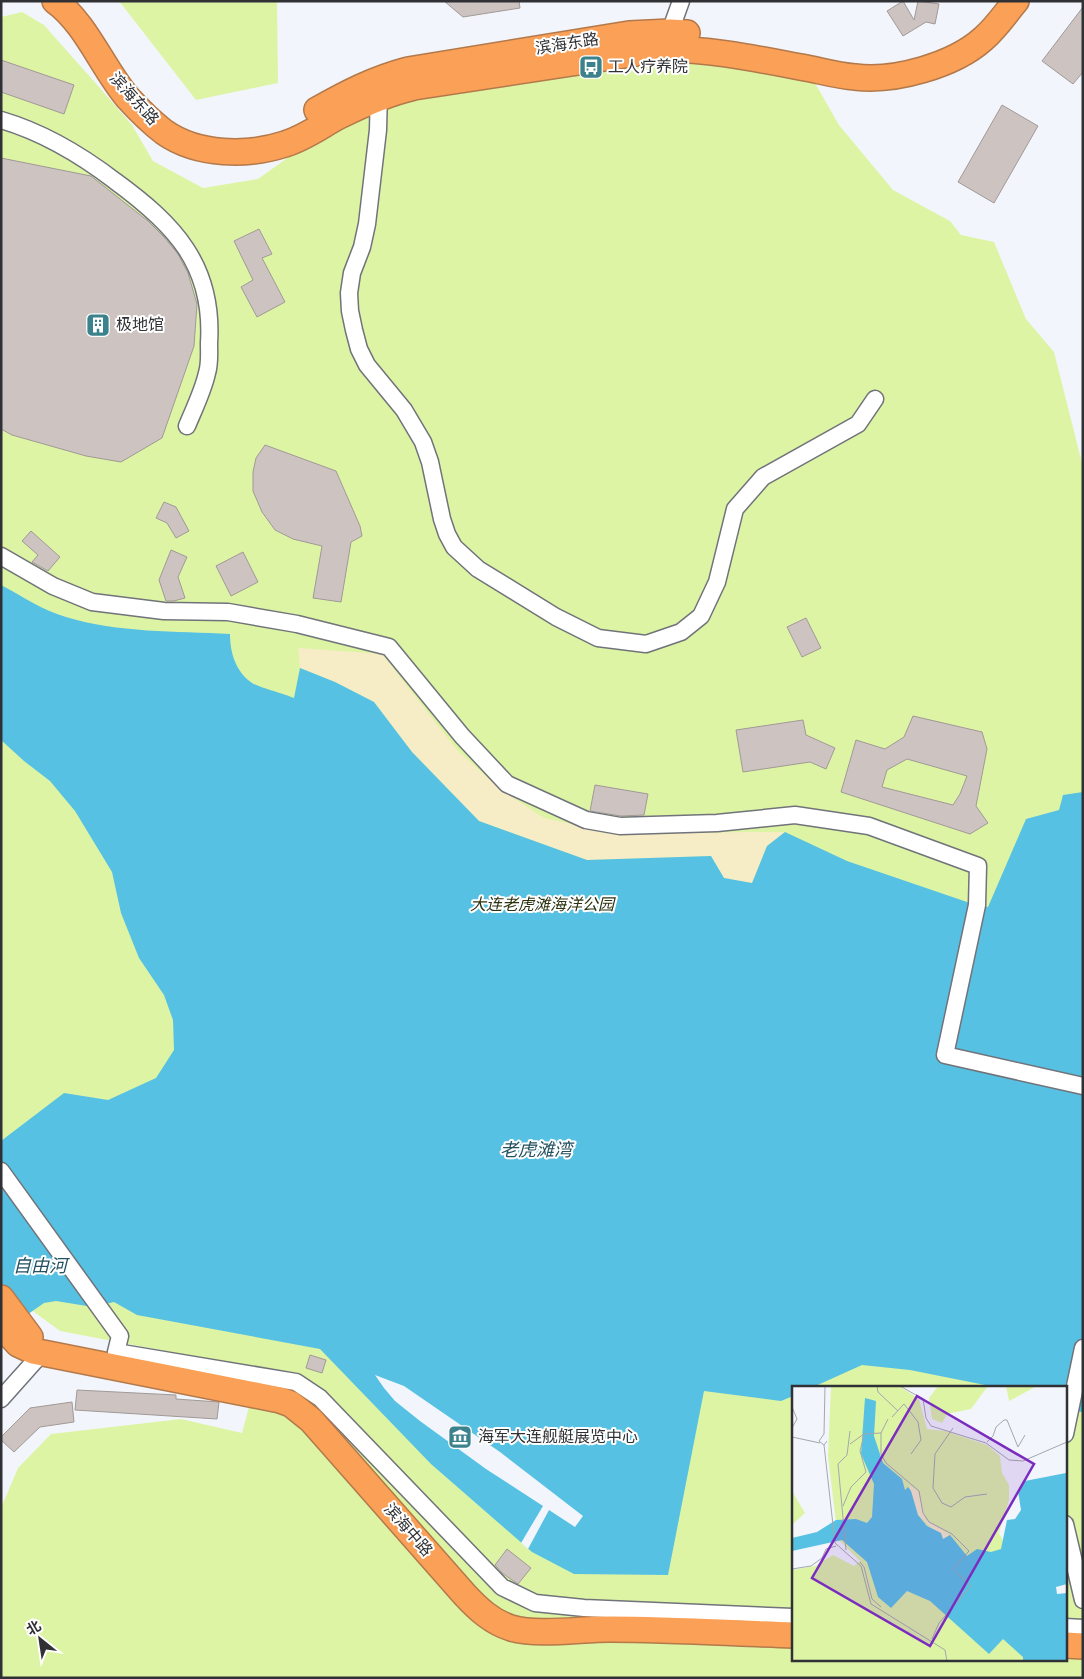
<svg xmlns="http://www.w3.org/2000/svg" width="1084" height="1679" viewBox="0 0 1084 1679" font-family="Spectral,'Noto Sans SC',serif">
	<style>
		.green { fill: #ddf4a5; fill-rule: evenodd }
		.sand { fill: #f6ecc6 }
		.water { fill: #56c1e3 }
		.pier { fill: #f2f6fc }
		.building { fill: #cdc4c2; stroke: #a19996; fill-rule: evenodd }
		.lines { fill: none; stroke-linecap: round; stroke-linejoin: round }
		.minor-casing { stroke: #707379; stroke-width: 19 }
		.highway-casing { stroke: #b3794b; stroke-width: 28 }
		.minor { stroke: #fff; stroke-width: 16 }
		.highway { stroke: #faa057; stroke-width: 25 }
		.labels { text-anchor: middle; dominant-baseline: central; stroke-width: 4; stroke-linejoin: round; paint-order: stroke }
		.street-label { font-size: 16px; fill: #303134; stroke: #fff }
		.poi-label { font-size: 16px; fill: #303134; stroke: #fff; text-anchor: start }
		.park-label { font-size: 16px; font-style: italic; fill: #2b3311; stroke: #fff }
		.water-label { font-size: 18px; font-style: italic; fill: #235160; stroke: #fff }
		.inset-road { fill: none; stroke: #a4a7ac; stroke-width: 1 }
		.view { fill: #7b2cbf; fill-opacity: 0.15; stroke: #7b2cbf; stroke-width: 2.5 }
		.inset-edge { fill: none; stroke: #303134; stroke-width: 2.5 }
	</style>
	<rect width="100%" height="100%" fill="#f2f6fc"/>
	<!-- green -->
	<path class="green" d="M 119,1 L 277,1 L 278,83 L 196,100 Z
		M 22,12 L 44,25 L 99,87 L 132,125 L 153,161 L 203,188 L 258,179 L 329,128 L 421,91 L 652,57 L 722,59 L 815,83 L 839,125 L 893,190 L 950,221 L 961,235 L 994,242 L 1026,319 L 1054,352 L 1083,467 L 1083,1678 L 1,1678 L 1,1508 L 18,1468 L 51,1434 L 181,1419 L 242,1433 L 259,1369 L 60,1331 L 26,1306 L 1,1275 L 1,17 ZM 793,1388 L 1065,1388 L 1065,1660 L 793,1660 Z"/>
	<!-- sand -->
	<path class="sand" d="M 298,648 L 382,654 L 457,750 L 500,789 L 544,818 L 613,833 L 785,832 L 767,846 L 752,883 L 724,878 L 711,856 L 587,860 L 479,821 L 412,752 L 374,702 L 335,682 L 300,668 Z"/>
	<!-- water -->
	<path class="water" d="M 1,585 C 22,596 44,611 66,617 C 118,633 176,631 230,634 C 230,653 236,672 252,683 C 258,687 284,694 294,698 L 300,668 L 335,682 L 374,702 L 412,752 L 479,821 L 587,860 L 711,856 L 724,878 L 752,883 L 767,846 L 785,832 L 847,861 L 967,902 L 988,907 L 1026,819 L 1059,810 L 1063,795 L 1083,792 L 1082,1412 L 1065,1409 L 1065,1388 L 1000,1388 L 910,1370 L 862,1365 L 811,1388 L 793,1388 L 793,1396 L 781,1401 L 704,1391 L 668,1575 L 574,1574 L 532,1552 L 431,1464 L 320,1349 L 137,1315 L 114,1302 L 93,1307 L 56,1301 L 44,1303 L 1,1333 L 1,1141 L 64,1093 L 108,1100 L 156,1078 L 174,1050 L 173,1020 L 164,995 L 139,958 L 121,913 L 112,872 L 75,811 L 50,781 L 24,761 L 1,740 Z"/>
	<!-- pier -->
	<path class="pier" d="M 375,1375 L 404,1386 L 500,1452 L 583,1516 L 575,1527 L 549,1510 L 528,1549 L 521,1543 L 543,1506 L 486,1469 L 420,1421 L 395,1401 L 384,1388 Z"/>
	<!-- building -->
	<path class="building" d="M 444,1 L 519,1 L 520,8 L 463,17 Z
		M 903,1 L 914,20 L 918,1 L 939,4 L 935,24 L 926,22 L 903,36 L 887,11 Z
		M 1083,7 L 1083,72 L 1073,84 L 1042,61 Z
		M 1,60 L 74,85 L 64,114 L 1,92 Z
		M 1002,105 L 1038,126 L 994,203 L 958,182 Z
		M 1,158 L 91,176 L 148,221 L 164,237 L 178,254 L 188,273 L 197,304 L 194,346 L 162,438 L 121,462 L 86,456 L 12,435 L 1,429 Z
		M 259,229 L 272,254 L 262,258 L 285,302 L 257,317 L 241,287 L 253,280 L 234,241 Z
		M 265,445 L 336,471 L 360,526 L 362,536 L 351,542 L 341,602 L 313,598 L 322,546 L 293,539 L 275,530 L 262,512 L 253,491 L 253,472 L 256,458 Z
		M 164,502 L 176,507 L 189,531 L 176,538 L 167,523 L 156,518 Z
		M 31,531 L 60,557 L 48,571 L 32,562 L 38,555 L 22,541 Z
		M 171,550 L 187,557 L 178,577 L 185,598 L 174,601 L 166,601 L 159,580 Z
		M 243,552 L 258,582 L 231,596 L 216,566 Z
		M 806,618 L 821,648 L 802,657 L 787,627 Z
		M 913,716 L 982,732 L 987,749 L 976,806 L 988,823 L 970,834 L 841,792 L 856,740 L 885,749 L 904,737 ZM 907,759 L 967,776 L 960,794 L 953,805 L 882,787 L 887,770 Z
		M 803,720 L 806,735 L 835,748 L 826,769 L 810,762 L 743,772 L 736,730 Z
		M 595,785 L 648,794 L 644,815 L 621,816 L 590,811 Z
		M 310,1355 L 326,1360 L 322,1373 L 306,1368 Z
		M 77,1390 L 176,1395 L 176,1399 L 219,1402 L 217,1419 L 75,1410 Z
		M 72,1402 L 74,1422 L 40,1427 L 14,1452 L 1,1440 L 1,1437 L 30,1408 Z
		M 507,1549 L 531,1568 L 518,1584 L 502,1573 L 495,1565 Z"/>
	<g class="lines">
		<!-- minor casing -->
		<g class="minor-casing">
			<path id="minor" d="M 667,40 L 681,1
				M 379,90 L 378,130 L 367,224 L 362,247 L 352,273 L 349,293 L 350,311 L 354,330 L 359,349 L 367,365 L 404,410 L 423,442 L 430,462 L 442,519 L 447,534 L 454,547 L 478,569 L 556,617 L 598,638 L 646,644 L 681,632 L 701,616 L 717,582 L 735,509 L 763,477 L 858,424 L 875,399
				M 1,120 C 42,132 81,155 115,181 C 174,224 214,265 209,343 C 209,352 210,364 207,373 C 203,391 194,409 187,426
				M 1,556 L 53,586 L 92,602 L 164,611 L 228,612 L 297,624 L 389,647 L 462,736 L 507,784 L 586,820 L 620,826 L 717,823 L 795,815 L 869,826 L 978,866 L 977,905 L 945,1055 L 1083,1086
				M 1,1171 L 120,1336 L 116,1352 L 296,1382 L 320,1398 L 502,1587 L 535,1603 L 584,1608 L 793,1617
				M 1,1399 L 42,1353
				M 1065,1434 L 1083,1348
				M 1065,1524 L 1083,1600
				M 1065,1627 L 1083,1628"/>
		</g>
		<!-- highway casing -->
		<g class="highway-casing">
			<path id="highway" d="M 55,1 C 86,23 103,69 128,98 C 139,110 151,122 164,132 C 198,156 248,156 285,144 C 305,138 322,125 339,116 C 363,104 388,93 414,87 L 664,49 C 714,49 762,60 811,69 C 825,72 840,76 855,77 C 895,82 954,65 983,39 C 996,28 1005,14 1016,1
				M 317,110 C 347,93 374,79 408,70 L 629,34 L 670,32 L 687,33
				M 1,1298 L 30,1337
				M 1,1325 L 18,1344 L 33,1351 L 280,1400 L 291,1404 L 311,1420 L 465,1595 C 478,1609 492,1622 511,1628 C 539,1636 580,1629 610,1629 C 671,1629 732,1633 793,1635
				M 1065,1645 L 1083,1646"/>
		</g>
		<!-- minor -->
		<use href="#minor" class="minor"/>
		<!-- highway -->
		<use href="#highway" class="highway"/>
	</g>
	<!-- icons -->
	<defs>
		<g id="bus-square" transform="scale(1.25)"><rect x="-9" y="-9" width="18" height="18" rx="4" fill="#3c828c" stroke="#fff"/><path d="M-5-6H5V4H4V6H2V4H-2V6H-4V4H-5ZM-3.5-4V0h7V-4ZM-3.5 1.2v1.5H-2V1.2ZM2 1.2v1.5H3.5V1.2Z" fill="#fff"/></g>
		<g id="building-square" transform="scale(1.25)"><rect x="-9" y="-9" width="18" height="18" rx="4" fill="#3c828c" stroke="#fff"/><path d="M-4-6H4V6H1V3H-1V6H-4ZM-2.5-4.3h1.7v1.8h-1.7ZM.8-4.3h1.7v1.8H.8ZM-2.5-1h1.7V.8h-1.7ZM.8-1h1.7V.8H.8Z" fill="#fff"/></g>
		<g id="museum-square" transform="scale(1.25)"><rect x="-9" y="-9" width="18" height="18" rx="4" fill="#3c828c" stroke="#fff"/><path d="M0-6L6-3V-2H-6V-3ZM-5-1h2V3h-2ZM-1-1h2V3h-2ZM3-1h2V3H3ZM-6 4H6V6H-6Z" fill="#fff"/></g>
	</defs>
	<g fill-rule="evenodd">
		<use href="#bus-square" x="591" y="67"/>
		<use href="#building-square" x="98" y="325"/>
		<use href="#museum-square" x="460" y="1437"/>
	</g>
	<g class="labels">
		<!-- street labels -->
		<g class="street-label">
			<text transform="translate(567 44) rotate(-9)">滨海东路</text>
			<text transform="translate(134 99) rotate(48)">滨海东路</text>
			<text transform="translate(408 1530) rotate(49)">滨海中路</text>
		</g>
		<!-- poi labels -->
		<g class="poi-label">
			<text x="608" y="67">工人疗养院</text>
			<text x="116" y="325">极地馆</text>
			<text x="478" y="1437">海军大连舰艇展览中心</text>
		</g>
		<!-- park labels -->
		<g class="park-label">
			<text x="542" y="905">大连老虎滩海洋公园</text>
		</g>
		<!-- water labels -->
		<g class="water-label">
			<text x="536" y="1150">老虎滩湾</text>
			<text x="40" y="1266">自由河</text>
		</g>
	</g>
	<!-- overview -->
	<g transform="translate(792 1386)">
		<rect width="275" height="275" fill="#f2f6fc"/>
		<path d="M 39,0 L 107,0 L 127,13 L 135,43 L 153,45 L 195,59 L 208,70 L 210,87 L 217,99 L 217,114 L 207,147 L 236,201 L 261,275 L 0,275 L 0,184 L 23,180 L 41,169 L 62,180 L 68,175 L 46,153 L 36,70 ZM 146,0 L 196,0 L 179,23 L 155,28 L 150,37 L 140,33 L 137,12 ZM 214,0 L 245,0 L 217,15 ZM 0,105 L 13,127 L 0,139 Z" fill="#ddf4a5"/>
		<path d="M 117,99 L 126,105 L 133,133 L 158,149 L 151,153 L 126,129 Z" fill="#f6ecc6"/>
		<path d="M 73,12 L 84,15 L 82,50 L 91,77 L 110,93 L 113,104 L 116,101 L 119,105 L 126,129 L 135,140 L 149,147 L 151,153 L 158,149 L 175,170 L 185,163 L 199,166 L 209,163 L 215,134 L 223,133 L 229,124 L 226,105 L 233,95 L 274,87 L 275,198 L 264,201 L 265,208 L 275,207 L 275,275 L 231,275 L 231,271 L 211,253 L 197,268 L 138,215 L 115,205 L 99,222 L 86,211 L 75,176 L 50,154 L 0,165 L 0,152 L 25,146 L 44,134 L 64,133 L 75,137 L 80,131 L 82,98 L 69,68 Z" fill="#56c1e3"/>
		<path class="inset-road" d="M 33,0 L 32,48 L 27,55 L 32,59 L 35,55M 85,0 L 86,6 L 106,25M 108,0 L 131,13 L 134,32 L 139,40 L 194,57 L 217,74 L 231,75 L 275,56M 0,21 L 5,33 L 0,42M 100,31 L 112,18 L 126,36 L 129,54 L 119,68M 96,33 L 89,47 L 89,68 L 94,77 L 127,105 L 131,127 L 137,136 L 160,148 L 177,165 L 161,183 L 179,200 L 147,237 L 140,253M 161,42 L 143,68 L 141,102 L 150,117 L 159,121 L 173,111 L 195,108M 0,51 L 28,57M 195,56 L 201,50 L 204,41 L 212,34 L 215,34 L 226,61 L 233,49M 58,58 L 72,48 L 89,47M 32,59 L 43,157 L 69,180 L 79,218 L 153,264 L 155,275M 51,120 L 59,101 L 74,86 L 68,65 L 72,49M 54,164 L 46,78 L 55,69 L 58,45M 68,176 L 72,181 L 80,213 L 89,221M 0,183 L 19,180 L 30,172 L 34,163 L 44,160"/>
		<path class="view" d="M 125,10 L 242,78 L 138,260 L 20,192 Z"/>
		<rect width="275" height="275" class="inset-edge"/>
	</g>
	<!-- border -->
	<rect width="1084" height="1679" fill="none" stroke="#303134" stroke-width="5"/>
	<!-- north arrow -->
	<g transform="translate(40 1639) rotate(330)" stroke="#ffffff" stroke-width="4" paint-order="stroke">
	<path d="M0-4L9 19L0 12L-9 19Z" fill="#303134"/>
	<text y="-8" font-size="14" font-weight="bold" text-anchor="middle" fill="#303134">北</text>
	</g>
</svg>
